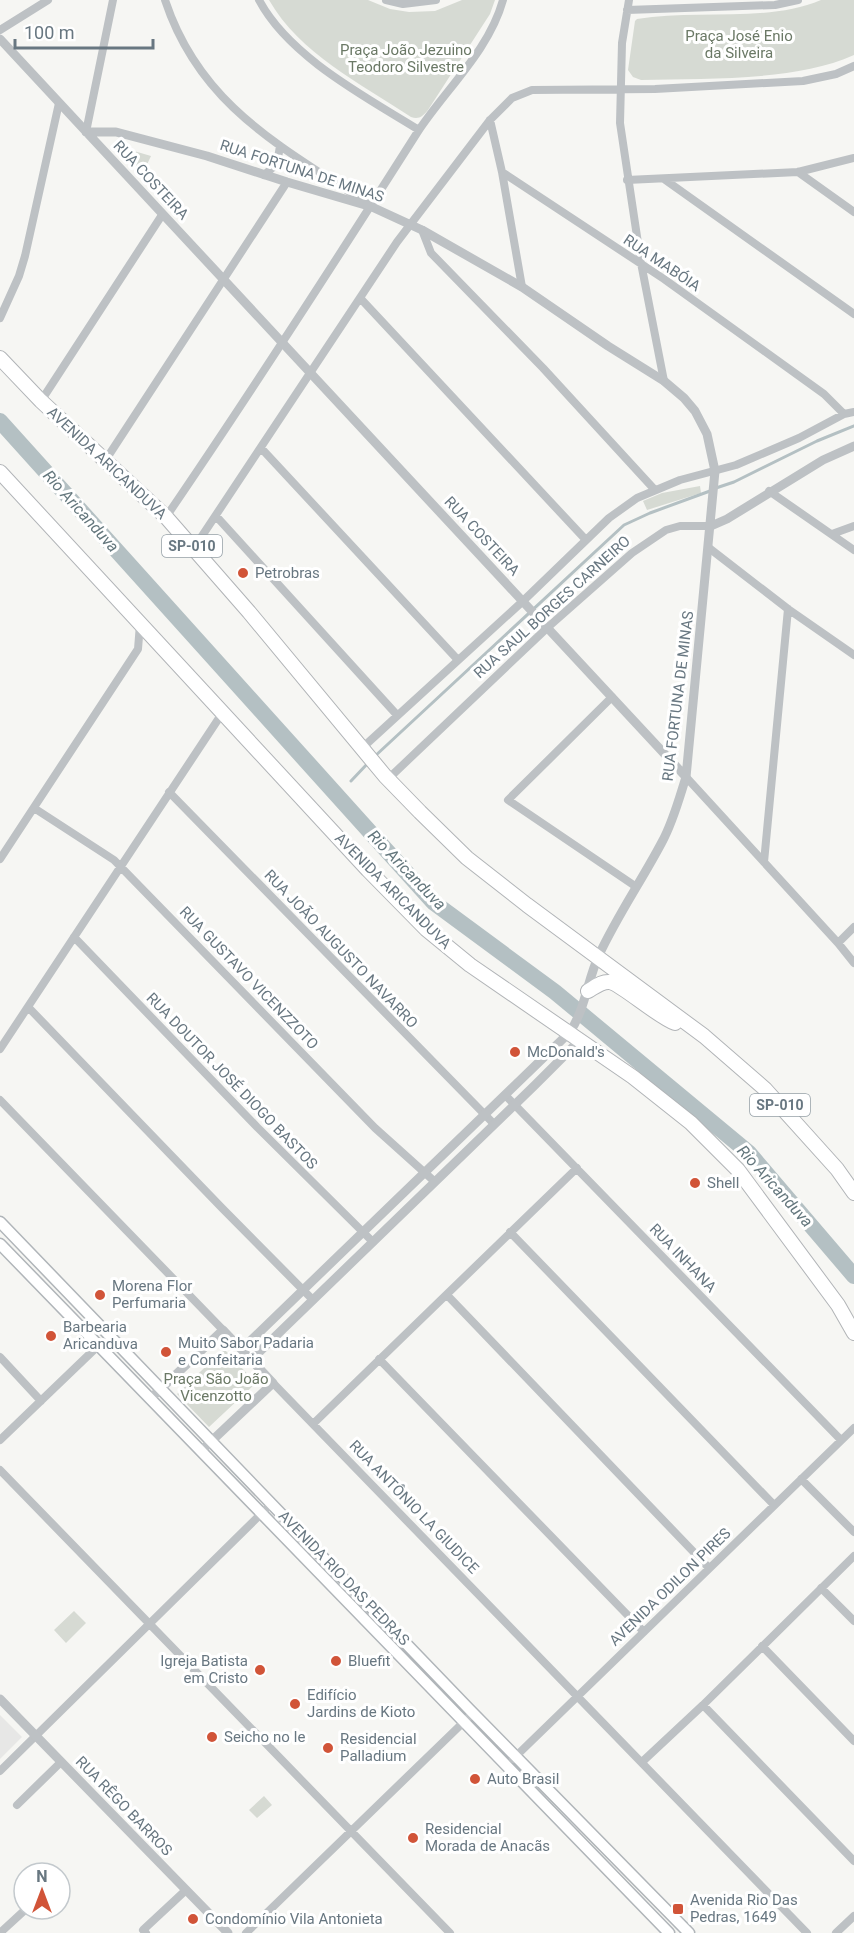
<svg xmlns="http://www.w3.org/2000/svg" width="854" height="1933" viewBox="0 0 854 1933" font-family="Roboto,sans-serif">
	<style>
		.built { fill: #e7e7e6 }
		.green { fill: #d6dad3 }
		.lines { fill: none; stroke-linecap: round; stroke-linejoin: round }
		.stream { stroke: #b4c0c3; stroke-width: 3 }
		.river { stroke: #b4c0c3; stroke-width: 16 }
		.secondary-casing { stroke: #b0b5b9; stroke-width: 13 }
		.trunk-casing { stroke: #b1b4b7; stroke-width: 16 }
		.minor { stroke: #bdc1c4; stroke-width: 8 }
		.tertiary { stroke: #bdc1c4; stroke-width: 9 }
		.secondary { stroke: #fff; stroke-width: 10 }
		.trunk { stroke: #fff; stroke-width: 14 }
		.poi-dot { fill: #d15438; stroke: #fff; stroke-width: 2 }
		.labels { text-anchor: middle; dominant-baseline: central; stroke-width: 6; stroke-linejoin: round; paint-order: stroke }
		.shield { fill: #fff; stroke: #95a0a7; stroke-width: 1.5 }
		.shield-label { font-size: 14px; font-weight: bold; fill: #687781 }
		.park-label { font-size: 15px; fill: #6b7966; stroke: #fff }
		.street-label { font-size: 15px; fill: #687781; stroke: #fff }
		.poi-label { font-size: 15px; fill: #687781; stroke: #fff; text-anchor: start }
		.water-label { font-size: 16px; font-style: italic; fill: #64777d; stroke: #fff }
	</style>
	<rect width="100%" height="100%" fill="#f6f6f3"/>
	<!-- built -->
	<path class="built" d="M 0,1715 L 22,1737 L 0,1759 Z"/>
	<!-- green -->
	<path class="green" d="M 269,0 L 368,0 L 390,9 L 409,12 L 435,11 L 462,0 L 495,0 L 490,14 L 428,110 C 423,116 419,120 411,117 C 360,83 300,54 269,0 Z
		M 821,0 L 854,0 L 854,55 C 794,82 706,78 641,80 L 633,77 L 628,70 L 635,21 L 637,19 C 695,9 767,23 821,0 Z
		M 117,146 L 151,156 L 143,173 Z
		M 287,161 L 317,177 L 318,181 L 315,182 L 285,170 L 283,167 L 284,162 Z
		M 700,486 L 701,493 L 647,510 L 643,501 L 662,493 Z
		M 224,1349 L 256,1383 L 209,1427 L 177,1394 Z
		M 74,1611 L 86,1623 L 66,1643 L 54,1630 Z
		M 264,1796 L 272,1805 L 257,1818 L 249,1810 Z"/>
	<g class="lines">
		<!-- stream -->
		<path class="stream" d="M 716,488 L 734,482 L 817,441 L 854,426
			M 374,757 L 624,525 L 650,513 L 710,491
			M 351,781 L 369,762"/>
		<!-- river -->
		<path class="river" d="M 0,421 L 433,902 L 555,992 L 749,1153 L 854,1276"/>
		<!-- secondary casing -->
		<g class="secondary-casing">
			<path id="secondary" d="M 0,1222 L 469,1709 L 689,1933
				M 0,1244 L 669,1933"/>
		</g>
		<!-- trunk casing -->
		<g class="trunk-casing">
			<path id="trunk" d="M 0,358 L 41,401 L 166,517 L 249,612 L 385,776 L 420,812 L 467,858 L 527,905 L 704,1036 L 765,1089 L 837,1169 L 854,1193
				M 0,472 L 368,870 L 426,929 L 470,965 L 633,1077 L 691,1123 L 738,1170 L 838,1305 L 854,1333
				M 588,991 C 595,987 602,981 610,982 C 621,984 658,1017 675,1023"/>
		</g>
		<!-- minor -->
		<path class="minor" d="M 165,0 C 200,106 281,146 368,204
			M 259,0 C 289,57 366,97 419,130
			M 386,0 L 403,4 L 436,0
			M 629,0 L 622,43 L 620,123 L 641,263 L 664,381
			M 627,10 L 775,5 L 798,0
			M 0,30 L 48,0
			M 490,120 L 502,172 L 664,279 L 824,394 L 844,414
			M 86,132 L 113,0
			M 502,172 L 522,287
			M 798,172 L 854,212
			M 264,175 L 277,164 L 280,146
			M 664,179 L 854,314
			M 627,180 L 798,172 L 854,158
			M 422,230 L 431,253 L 543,368 L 654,489
			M 361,299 L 586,540
			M 0,318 L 19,276 L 25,256 L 59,103
			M 41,401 L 162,215
			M 261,448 L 458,660
			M 105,461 L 287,182
			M 769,491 L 854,550
			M 216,516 L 397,715
			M 166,517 C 252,391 335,262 417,133 C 445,90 489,51 503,0
			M 832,534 L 854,526
			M 194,548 L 397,242 L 490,120 L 512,98 L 532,90 L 655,89 L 803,81 L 836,74 L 854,66
			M 709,548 L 788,609 L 854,655
			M 612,697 L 508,800 L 635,886
			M 361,749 L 522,602 L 609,518 L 637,498 L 680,480 L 736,465 L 799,438 L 844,414 L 854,412
			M 686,777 L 838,943 L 854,963
			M 388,779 L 547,628 L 632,553 L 666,530 L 680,526 L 711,526
			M 169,792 L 494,1124
			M 34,808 L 114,860 L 375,1128 L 434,1181
			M 0,859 L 138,649 L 140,624
			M 764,862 L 788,609
			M 74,937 L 257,1127 L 373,1242
			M 838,943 L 854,927
			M 29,1008 L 222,1208 L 313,1300
			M 0,1049 L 223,712
			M 505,1095 L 841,1440
			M 0,1100 L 223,1330
			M 510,1232 L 774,1505
			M 447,1295 L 709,1568
			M 0,1357 L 41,1401
			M 379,1359 L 644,1632
			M 273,1383 L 807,1933
			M 313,1424 L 577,1168
			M 0,1440 L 99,1345
			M 0,1470 L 450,1933
			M 801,1479 L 854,1532
			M 821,1588 L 854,1621
			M 762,1646 L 854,1741
			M 703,1705 L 854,1861
			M 513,1759 L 854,1428
			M 642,1762 L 703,1705 L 854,1556
			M 0,1771 L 271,1504
			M 17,1805 L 61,1762
			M 2,1931 L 26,1909
			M 146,1933 L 143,1930 L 186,1890
			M 246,1933 L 473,1713
			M 836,1933 L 854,1916"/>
		<!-- tertiary -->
		<path class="tertiary" d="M 0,39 L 686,777
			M 86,132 L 116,132 L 207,156 L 287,182 L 372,207 L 422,230 L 522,287 L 608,346 L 664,381 L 684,398 L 695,411 L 707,434 L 715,471 L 686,777 C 679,799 673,822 662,842 C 642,880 617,916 599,955 C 587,981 586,1007 570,1032 L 242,1349
			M 711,526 L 727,519 L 823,460 L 854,446
			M 251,1360 L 535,1085 L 580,1040
			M 150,1399 L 223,1330 L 273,1383 L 201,1451
			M 0,1699 L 228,1933"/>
		<!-- secondary -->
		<use href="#secondary" class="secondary"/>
		<!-- trunk -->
		<use href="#trunk" class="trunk"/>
	</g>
	<!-- markers -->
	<g class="poi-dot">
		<circle cx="243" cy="573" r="6"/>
		<circle cx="515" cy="1052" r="6"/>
		<circle cx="695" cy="1183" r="6"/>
		<circle cx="100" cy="1295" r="6"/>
		<circle cx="51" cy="1336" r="6"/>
		<circle cx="166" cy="1352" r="6"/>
		<circle cx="336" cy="1661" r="6"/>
		<circle cx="260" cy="1670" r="6"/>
		<circle cx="295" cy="1704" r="6"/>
		<circle cx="212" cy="1737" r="6"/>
		<circle cx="328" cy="1748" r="6"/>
		<circle cx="475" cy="1779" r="6"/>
		<circle cx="413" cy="1838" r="6"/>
		<rect x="672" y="1903" width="12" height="12" rx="3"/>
		<circle cx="193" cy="1919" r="6"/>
	</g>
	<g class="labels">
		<!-- shield labels -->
		<g class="shield">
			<rect x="162" y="535" width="60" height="22" rx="4.5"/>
			<rect x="750" y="1094" width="60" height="22" rx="4.5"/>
		</g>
		<g class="shield-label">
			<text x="192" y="546">SP-010</text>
			<text x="780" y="1105">SP-010</text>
		</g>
		<!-- park labels -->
		<g class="park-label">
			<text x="739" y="36">Praça José Enio<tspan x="739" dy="17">da Silveira</tspan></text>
			<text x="406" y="50">Praça João Jezuino<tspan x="406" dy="17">Teodoro Silvestre</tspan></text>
			<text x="216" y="1379">Praça São João<tspan x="216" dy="17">Vicenzotto</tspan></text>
		</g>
		<!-- street labels -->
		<g class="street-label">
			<text transform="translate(302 171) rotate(18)">RUA FORTUNA DE MINAS</text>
			<text transform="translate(151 180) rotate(47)">RUA COSTEIRA</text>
			<text transform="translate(662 263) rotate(34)">RUA MABÓIA</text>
			<text transform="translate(107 463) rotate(43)">AVENIDA ARICANDUVA</text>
			<text transform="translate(482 536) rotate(47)">RUA COSTEIRA</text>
			<text transform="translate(552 607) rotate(-42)">RUA SAUL BORGES CARNEIRO</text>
			<text transform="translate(678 696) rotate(-83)">RUA FORTUNA DE MINAS</text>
			<text transform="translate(393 891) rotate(45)">AVENIDA ARICANDUVA</text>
			<text transform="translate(341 949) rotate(46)">RUA JOÃO AUGUSTO NAVARRO</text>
			<text transform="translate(249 978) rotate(46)">RUA GUSTAVO VICENZZOTO</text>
			<text transform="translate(232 1081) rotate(46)">RUA DOUTOR JOSÉ DIOGO BASTOS</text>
			<text transform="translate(683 1258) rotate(46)">RUA INHANA</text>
			<text transform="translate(414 1507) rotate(46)">RUA ANTÔNIO LA GIUDICE</text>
			<text transform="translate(344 1578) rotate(46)">AVENIDA RIO DAS PEDRAS</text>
			<text transform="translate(670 1587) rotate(-44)">AVENIDA ODILON PIRES</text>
			<text transform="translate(124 1806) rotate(46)">RUA RÊGO BARROS</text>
		</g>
		<!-- poi labels -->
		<g class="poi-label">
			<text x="255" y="573">Petrobras</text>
			<text x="527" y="1052">McDonald's</text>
			<text x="707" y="1183">Shell</text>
			<text x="112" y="1286">Morena Flor<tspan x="112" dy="17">Perfumaria</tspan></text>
			<text x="63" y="1327">Barbearia<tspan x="63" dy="17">Aricanduva</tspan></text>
			<text x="178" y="1343">Muito Sabor Padaria<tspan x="178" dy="17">e Confeitaria</tspan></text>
			<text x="248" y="1661" text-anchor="end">Igreja Batista<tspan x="248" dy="17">em Cristo</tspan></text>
			<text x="348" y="1661">Bluefit</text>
			<text x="307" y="1695">Edifício<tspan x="307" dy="17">Jardins de Kioto</tspan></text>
			<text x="224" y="1737">Seicho no Ie</text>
			<text x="340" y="1739">Residencial<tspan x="340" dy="17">Palladium</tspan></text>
			<text x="487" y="1779">Auto Brasil</text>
			<text x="425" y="1829">Residencial<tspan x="425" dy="17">Morada de Anacãs</tspan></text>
			<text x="690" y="1900">Avenida Rio Das<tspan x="690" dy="17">Pedras, 1649</tspan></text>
			<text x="205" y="1919">Condomínio Vila Antonieta</text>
		</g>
		<!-- water labels -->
		<g class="water-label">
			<text transform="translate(81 511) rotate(48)">Rio Aricanduva</text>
			<text transform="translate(407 870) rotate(46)">Rio Aricanduva</text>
			<text transform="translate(775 1186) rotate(48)">Rio Aricanduva</text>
		</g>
	</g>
	<!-- north arrow -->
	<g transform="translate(42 1891)"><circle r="28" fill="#ffffff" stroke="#c3c9cd" stroke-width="1.5"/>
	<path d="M0-4.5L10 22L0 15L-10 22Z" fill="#d15438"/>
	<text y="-9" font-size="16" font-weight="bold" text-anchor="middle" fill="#687781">N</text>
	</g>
	<!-- scale -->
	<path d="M15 39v9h138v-9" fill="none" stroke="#687781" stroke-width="3"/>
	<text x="24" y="39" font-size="18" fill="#687781" stroke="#ffffff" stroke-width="4.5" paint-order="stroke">100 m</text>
</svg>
